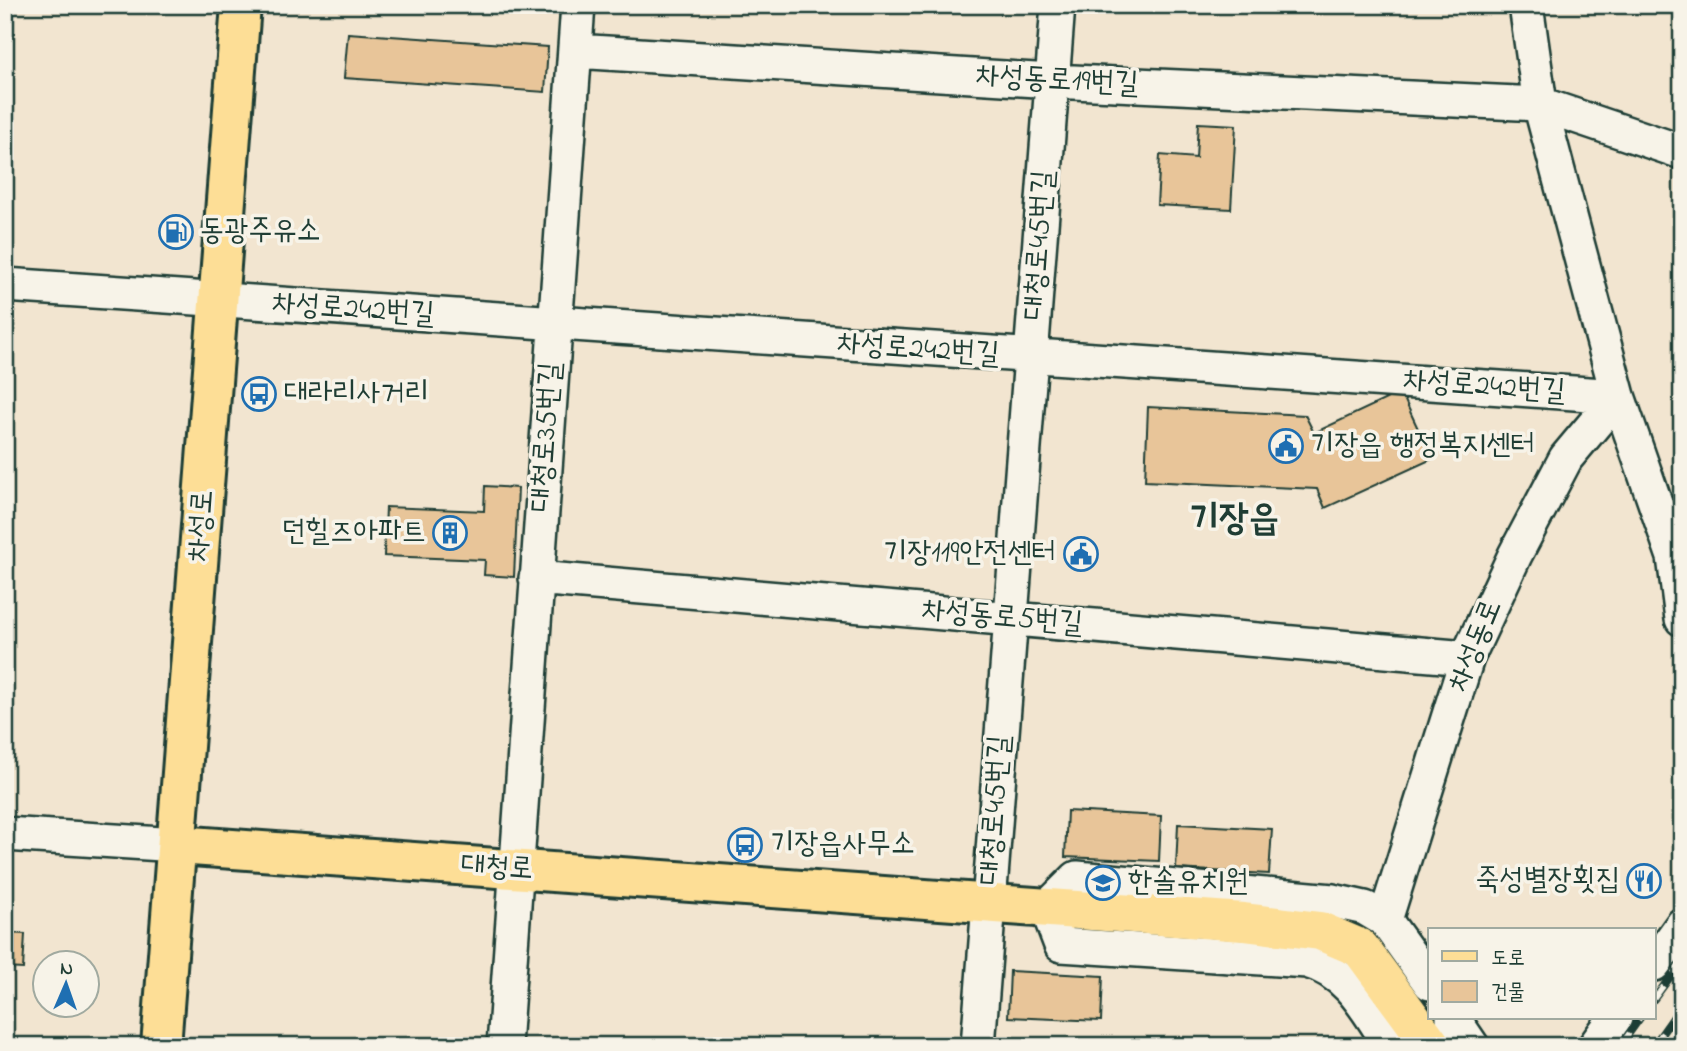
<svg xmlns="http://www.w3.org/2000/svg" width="1687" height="1051" viewBox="0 0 1687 1051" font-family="'Indie Flower','Poor Story',sans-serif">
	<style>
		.building { fill: #e8c599; stroke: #1f3d34; stroke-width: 2 }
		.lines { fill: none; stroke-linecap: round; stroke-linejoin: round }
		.minor-casing { stroke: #1f3d34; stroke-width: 38 }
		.major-casing { stroke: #1f3d34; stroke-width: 44 }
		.minor { stroke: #f7f3e8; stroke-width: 33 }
		.major { stroke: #fdde96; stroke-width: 38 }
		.rail-casing { stroke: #1f3d34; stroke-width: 8 }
		.rail { stroke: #f7f3e8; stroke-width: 5; stroke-dasharray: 16; stroke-linecap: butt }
		.labels { text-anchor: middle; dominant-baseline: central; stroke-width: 7; stroke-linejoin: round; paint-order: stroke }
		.street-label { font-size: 30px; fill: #1f3d34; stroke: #f7f3e8 }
		.poi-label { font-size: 30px; fill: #1f3d34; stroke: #f7f3e8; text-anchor: start }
		.district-label { font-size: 37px; font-weight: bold; fill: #1f3d34; stroke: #f7f3e8 }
	</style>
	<rect width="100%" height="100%" fill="#f2e5d0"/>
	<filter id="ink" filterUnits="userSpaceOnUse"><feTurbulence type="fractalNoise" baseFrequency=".0143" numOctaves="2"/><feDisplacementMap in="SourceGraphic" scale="14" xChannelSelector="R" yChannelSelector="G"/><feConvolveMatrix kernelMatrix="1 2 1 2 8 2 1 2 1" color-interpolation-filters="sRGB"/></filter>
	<g filter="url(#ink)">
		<!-- building -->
		<path class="building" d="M 348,33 L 548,47 L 545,92 L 344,78 Z
			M 1198,123 L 1236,125 L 1231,209 L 1157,205 L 1160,155 L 1196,158 Z
			M 1401,392 L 1432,459 L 1325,508 L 1317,489 L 1145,481 L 1148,407 L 1305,415 L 1314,433 Z
			M 485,486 L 518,488 L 514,577 L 484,575 L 485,560 L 384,556 L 386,507 L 484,511 Z
			M 1067,811 L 1161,816 L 1159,861 L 1065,857 Z
			M 1178,824 L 1272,829 L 1269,874 L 1176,869 Z
			M 5,933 L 25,934 L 23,969 L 5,968 Z
			M 1010,971 L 1103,976 L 1101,1021 L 1008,1017 Z"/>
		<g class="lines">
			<!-- minor casing -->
			<g class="minor-casing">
				<path id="minor" d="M 1526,5 L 1540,104 L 1618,396 L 1674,557 L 1682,619
					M 575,51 L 1052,81 L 1540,104 L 1682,152
					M 5,285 L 1618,396
					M 536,578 L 1467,658
					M 5,834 L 178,845
					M 1385,920 L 1467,658 L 1515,555 L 1566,458 L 1618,396
					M 1654,964 L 1682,925
					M 1453,1018 L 1472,1046
					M 504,1046 L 578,5
					M 978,1046 L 1058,5
					M 1391,1046 C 1367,1010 1350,973 1307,961 L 1061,945 L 1047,908 L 1077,878 L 1333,901 L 1365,908 L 1385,920 L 1430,983
					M 1595,1046 L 1615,1018"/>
			</g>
			<!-- major casing -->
			<g class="major-casing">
				<path id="major" d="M 178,845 L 1244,922 L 1320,931 L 1360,948 L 1432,1046
					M 161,1046 L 241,5"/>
			</g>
			<!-- minor -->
			<use href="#minor" class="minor"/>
			<!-- major -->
			<use href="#major" class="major"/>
			<!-- rail casing -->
			<g class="rail-casing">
				<path id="rail" d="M 1654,999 L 1682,961
					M 1620,1046 L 1640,1018
					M 1653,1046 L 1682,1005"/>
			</g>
			<!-- rail -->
			<use href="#rail" class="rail"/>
		</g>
	</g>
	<!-- icons -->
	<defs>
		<g id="fuel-ring" transform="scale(1.75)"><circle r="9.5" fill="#f7f3e8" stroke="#1f6fb2" stroke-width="1.5"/><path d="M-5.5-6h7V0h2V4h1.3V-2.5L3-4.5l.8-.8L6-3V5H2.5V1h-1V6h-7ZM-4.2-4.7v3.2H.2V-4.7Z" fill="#1f6fb2"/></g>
		<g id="bus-ring" transform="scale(1.75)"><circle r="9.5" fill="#f7f3e8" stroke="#1f6fb2" stroke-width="1.5"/><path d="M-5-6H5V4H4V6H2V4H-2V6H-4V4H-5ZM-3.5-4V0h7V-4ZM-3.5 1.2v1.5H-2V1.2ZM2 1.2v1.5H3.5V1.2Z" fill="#1f6fb2"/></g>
		<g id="civic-ring" transform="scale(1.75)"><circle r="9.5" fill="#f7f3e8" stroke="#1f6fb2" stroke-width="1.5"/><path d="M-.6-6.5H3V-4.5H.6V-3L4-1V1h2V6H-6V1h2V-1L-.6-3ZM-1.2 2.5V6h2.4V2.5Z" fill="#1f6fb2"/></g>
		<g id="building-ring" transform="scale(1.75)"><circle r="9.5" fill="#f7f3e8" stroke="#1f6fb2" stroke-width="1.5"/><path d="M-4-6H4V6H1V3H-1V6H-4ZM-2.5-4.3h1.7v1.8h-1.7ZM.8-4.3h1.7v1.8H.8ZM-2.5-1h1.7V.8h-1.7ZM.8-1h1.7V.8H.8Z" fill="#1f6fb2"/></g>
		<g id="restaurant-ring" transform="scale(1.75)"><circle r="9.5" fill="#f7f3e8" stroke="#1f6fb2" stroke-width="1.5"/><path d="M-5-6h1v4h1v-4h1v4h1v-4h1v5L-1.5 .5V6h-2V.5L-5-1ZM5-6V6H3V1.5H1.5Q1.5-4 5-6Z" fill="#1f6fb2"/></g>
		<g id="school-ring" transform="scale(1.75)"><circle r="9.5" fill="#f7f3e8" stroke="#1f6fb2" stroke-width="1.5"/><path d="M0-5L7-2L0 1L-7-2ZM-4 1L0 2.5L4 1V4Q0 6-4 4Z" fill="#1f6fb2"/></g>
	</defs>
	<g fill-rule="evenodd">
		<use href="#fuel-ring" x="176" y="232"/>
		<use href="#bus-ring" x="259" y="394"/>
		<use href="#civic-ring" x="1286" y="446"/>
		<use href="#building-ring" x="450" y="533"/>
		<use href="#civic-ring" x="1081" y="554"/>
		<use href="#bus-ring" x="745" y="845"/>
		<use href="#restaurant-ring" x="1644" y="881"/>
		<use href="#school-ring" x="1103" y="883"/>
	</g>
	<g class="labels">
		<!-- street labels -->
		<g class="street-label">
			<text transform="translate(1057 81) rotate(3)">차성동로19번길</text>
			<text transform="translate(1040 245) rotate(-86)">대청로45번길</text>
			<text transform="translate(353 310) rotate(4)">차성로242번길</text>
			<text transform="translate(918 350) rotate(4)">차성로242번길</text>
			<text transform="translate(1484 387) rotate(4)">차성로242번길</text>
			<text transform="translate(547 437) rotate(-86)">대청로35번길</text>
			<text transform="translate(202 526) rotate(-86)">차성로</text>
			<text transform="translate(1002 618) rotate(5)">차성동로5번길</text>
			<text transform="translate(1476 646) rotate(-68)">차성동로</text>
			<text transform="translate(996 810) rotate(-86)">대청로45번길</text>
			<text transform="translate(497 868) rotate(4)">대청로</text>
		</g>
		<!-- poi labels -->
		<g class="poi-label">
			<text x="200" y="232">동광주유소</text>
			<text x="284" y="394">대라리사거리</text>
			<text x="1310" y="446">기장읍 행정복지센터</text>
			<text x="426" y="533" text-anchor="end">던힐즈아파트</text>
			<text x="1056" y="554" text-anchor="end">기장119안전센터</text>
			<text x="770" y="845">기장읍사무소</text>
			<text x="1620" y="881" text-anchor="end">죽성별장횟집</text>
			<text x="1128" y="883">한솔유치원</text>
		</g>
		<!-- district labels -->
		<g class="district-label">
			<text x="1234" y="520">기장읍</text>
		</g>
	</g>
	<!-- margin -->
	<rect width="1687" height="1051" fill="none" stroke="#f7f3e8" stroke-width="28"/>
	<rect x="14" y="14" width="1659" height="1023" fill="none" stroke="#1f3d34" stroke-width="2.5" filter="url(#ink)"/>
	<!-- legend -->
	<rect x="1428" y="928" width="228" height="91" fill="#f7f3e8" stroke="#a1aaa0" stroke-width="2"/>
	<rect x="1442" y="951" width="35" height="10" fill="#fdde96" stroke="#a1aaa0" stroke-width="2"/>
	<text x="1491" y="964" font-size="21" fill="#1f3d34">도로</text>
	<rect x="1442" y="981" width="35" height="21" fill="#e8c599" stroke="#a1aaa0" stroke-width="2"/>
	<text x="1491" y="998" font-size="21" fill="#1f3d34">건물</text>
	<!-- north arrow -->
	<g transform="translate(66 984) rotate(2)"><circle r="33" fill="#f7f3e8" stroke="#a1aaa0" stroke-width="2"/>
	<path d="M0-5L12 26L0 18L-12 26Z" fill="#1f6fb2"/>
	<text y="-10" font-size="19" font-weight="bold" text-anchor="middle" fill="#1f3d34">N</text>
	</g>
</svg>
